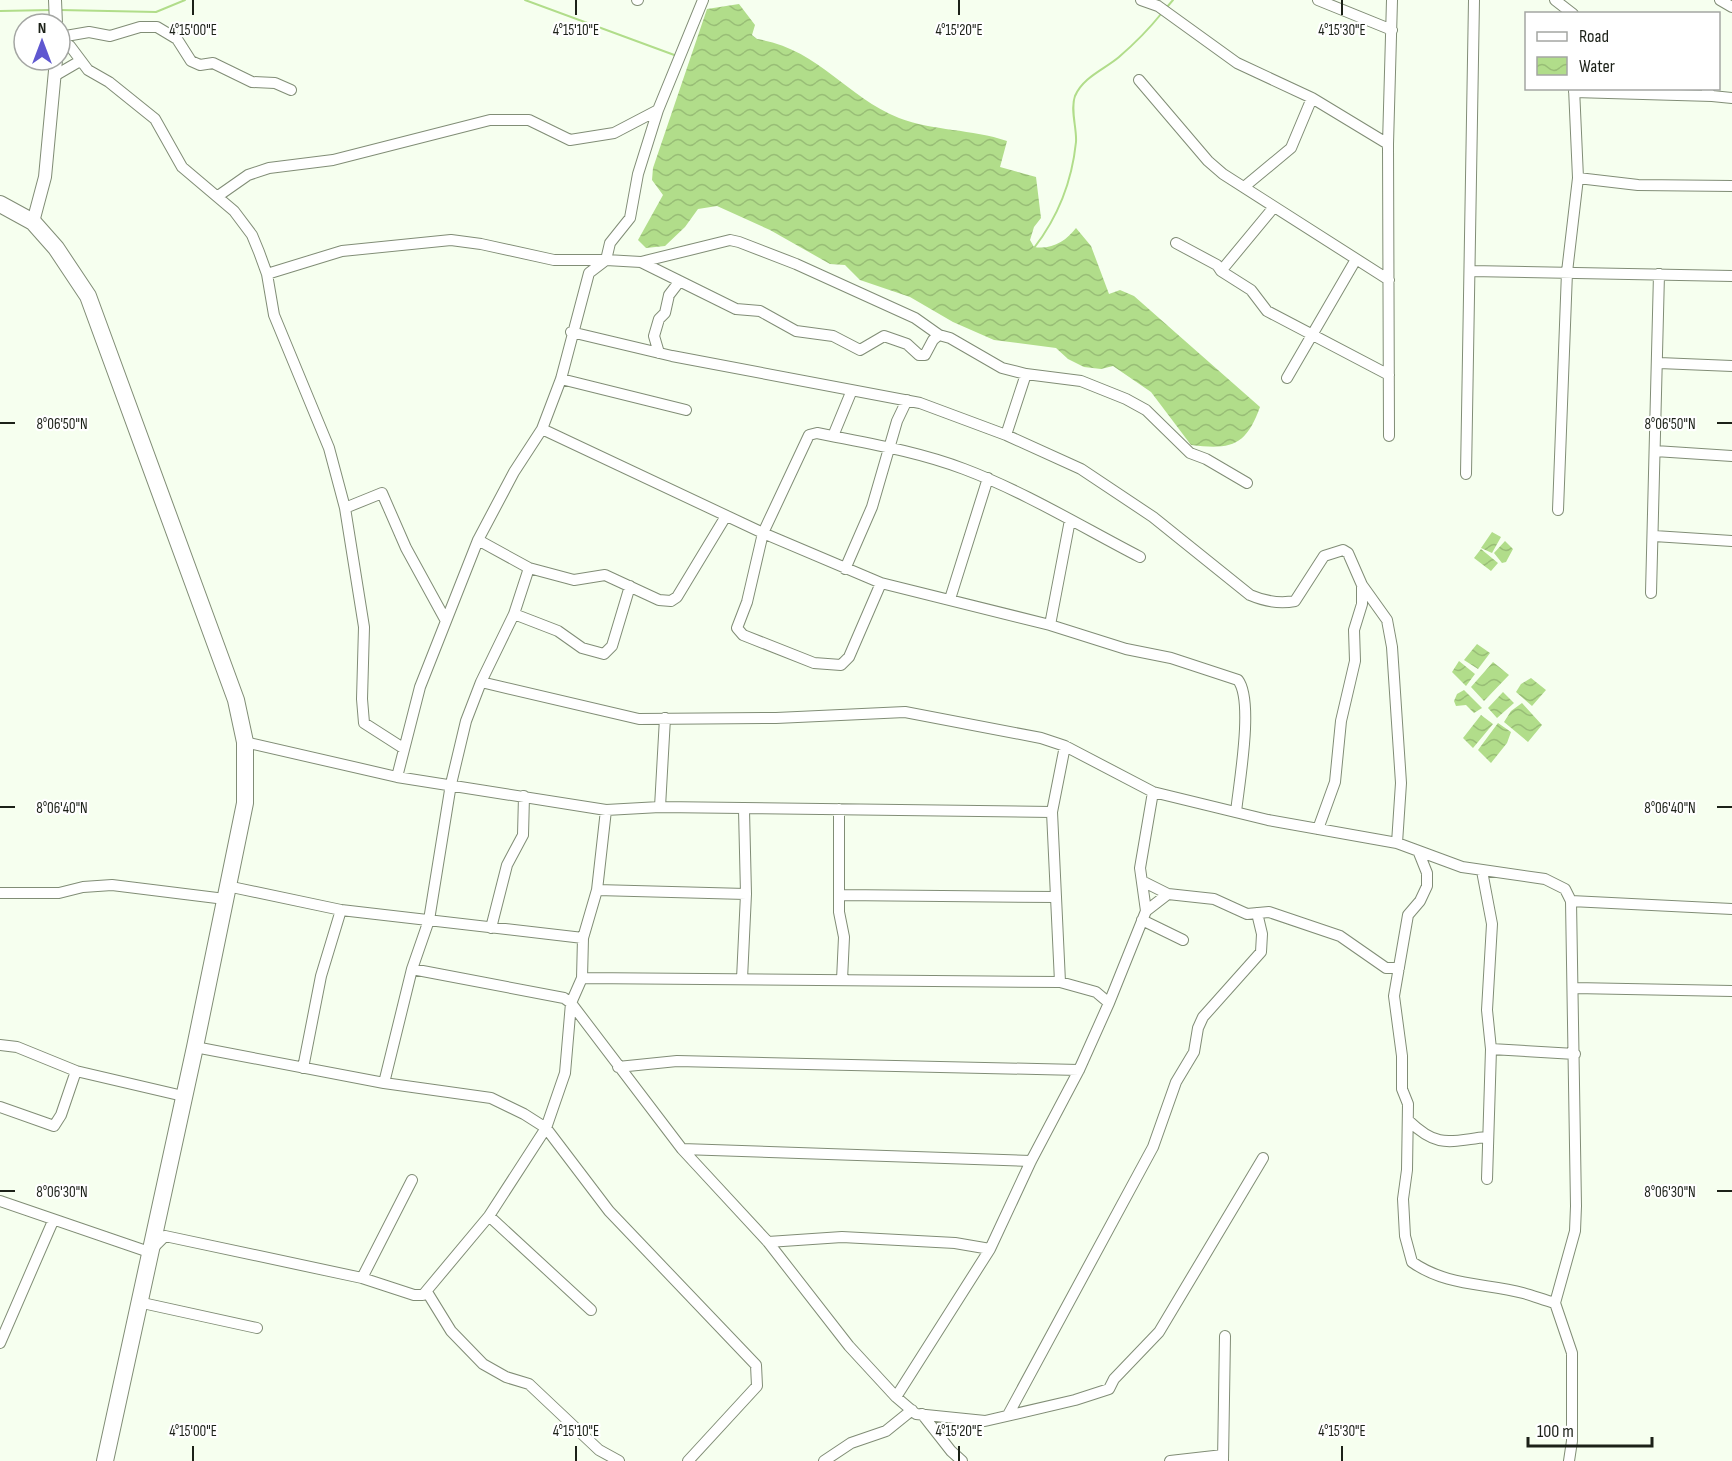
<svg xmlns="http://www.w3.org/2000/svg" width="1732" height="1461" viewBox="0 0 1732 1461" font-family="'Sofia Sans Condensed',sans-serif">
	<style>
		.water { fill: url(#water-waves) }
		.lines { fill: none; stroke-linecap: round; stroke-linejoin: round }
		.stream { stroke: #b1dd8a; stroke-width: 2 }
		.minor-casing { stroke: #818d76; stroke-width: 12 }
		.tertiary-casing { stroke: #818d76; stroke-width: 14 }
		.primary-casing { stroke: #818d76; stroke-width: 18 }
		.minor { stroke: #fff; stroke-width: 10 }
		.tertiary { stroke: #fff; stroke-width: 12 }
		.primary { stroke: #fff; stroke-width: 16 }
		.ticks { fill: none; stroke: #1c2118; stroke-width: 2 }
		.ticks-label { font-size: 15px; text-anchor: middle; fill: #1c2118; stroke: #fff; stroke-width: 4.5; stroke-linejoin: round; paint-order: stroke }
	</style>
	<defs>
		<pattern id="water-waves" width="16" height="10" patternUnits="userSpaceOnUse" patternTransform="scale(1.5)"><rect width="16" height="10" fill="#b1dd8a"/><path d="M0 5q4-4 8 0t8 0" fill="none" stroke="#98bd76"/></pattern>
	</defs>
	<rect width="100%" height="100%" fill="#f6ffef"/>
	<!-- water -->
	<path class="water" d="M 739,4 L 755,25 L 752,35 L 757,39 C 819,49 845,96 899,118 C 933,131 972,129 1007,141 L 1000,167 L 1036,177 L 1041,218 L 1034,227 L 1030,240 L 1034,247 C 1052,250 1066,241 1076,228 L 1091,246 L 1109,294 L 1120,290 L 1134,296 L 1260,407 C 1246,446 1231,450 1191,445 L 1151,392 L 1113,366 L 1101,369 L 1084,367 L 1068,359 L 1056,348 L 994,340 L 953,322 L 910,297 L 860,280 L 845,265 L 830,264 L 770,230 L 717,206 L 698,209 L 685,227 L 665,246 L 646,248 L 638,240 L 663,195 L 652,180 L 653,168 L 707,9 Z
		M 1492,532 L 1501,537 L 1492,553 L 1481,548 Z
		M 1505,541 L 1513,549 L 1506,562 L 1502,563 L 1494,553 Z
		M 1481,549 L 1498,563 L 1491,571 L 1474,558 Z
		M 1477,644 L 1490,653 L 1478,669 L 1464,660 Z
		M 1459,661 L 1475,674 L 1466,686 L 1452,672 Z
		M 1493,662 L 1509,675 L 1484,701 L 1471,687 Z
		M 1531,678 L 1546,690 L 1532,706 L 1516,692 L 1521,684 Z
		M 1464,690 L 1482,708 L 1474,713 L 1466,705 L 1456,706 L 1454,701 L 1457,694 Z
		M 1503,692 L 1514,703 L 1497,718 L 1488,708 Z
		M 1522,703 L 1542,725 L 1528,742 L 1504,722 L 1511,711 Z
		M 1481,715 L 1493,724 L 1473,748 L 1463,738 Z
		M 1498,723 L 1511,732 L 1507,743 L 1491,763 L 1478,750 Z"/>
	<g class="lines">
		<!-- stream -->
		<path class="stream" d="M 525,0 L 677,56
			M 1167,7 L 1173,0
			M 60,10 L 156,12 L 185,0
			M 0,11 L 51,10
			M 1034,248 C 1058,217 1072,181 1076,142 C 1077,128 1070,110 1075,96 C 1083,77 1105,69 1119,57 C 1134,44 1149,29 1161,14"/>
		<!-- minor casing -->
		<g class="minor-casing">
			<path id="minor" d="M 637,0 L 638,0
				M 1141,0 L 1158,6 L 1237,63 L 1312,98 L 1388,144
				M 1318,0 L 1392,30
				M 1555,0 L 1573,14
				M 1720,0 L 1732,7
				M 60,37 L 89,32 L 110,36 L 140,27 L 157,27 L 177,39 L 191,61 L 200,65 L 213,63 L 252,82 L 275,83 L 291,90
				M 60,42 L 70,46 L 88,70 L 109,82 L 155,119 L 182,167 L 234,211 L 252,235 L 259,252 L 267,274 L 274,315 L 329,448 L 345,508 L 364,627 L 362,699 L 364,723 L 403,748
				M 56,75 L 80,61
				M 1139,80 L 1208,161 L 1223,174 L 1389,280
				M 1574,92 L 1712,96
				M 1707,92 L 1712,96 L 1732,98
				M 1578,178 L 1638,185 L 1732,186
				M 1244,187 L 1291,148 L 1312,98
				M 218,196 L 248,175 L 269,168 L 333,160 L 490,120 L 529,120 L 570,140 L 614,133 L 658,110
				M 1176,243 L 1217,265 L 1221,271 L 1251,290 L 1267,311 L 1389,375
				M 641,262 L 736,309 L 760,311 L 796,331 L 833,336 L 860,350 L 884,336 L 907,344 L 919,355 L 925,355 L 933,340 L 939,335
				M 1221,271 L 1274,207
				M 1470,271 L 1732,276
				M 267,274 L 342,251 L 451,240 L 481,244 L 554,260 L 606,260 L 610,243 L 630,218 L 638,174 L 658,110 L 703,0
				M 571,332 L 672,356 L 920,403 L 1006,435 L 1081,469 L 1153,517 L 1250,595 C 1264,601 1280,604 1295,601 L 1324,556 L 1343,550 L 1348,553 L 1362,585 L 1387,620 L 1392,647 L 1401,783 L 1397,843
				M 659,353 L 654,336 L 659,319 L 665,313 L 669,295 L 679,282
				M 1659,363 L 1732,366
				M 1287,378 L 1355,261
				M 561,379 L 686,410
				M 542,429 L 763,533 L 881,583 L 1050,625 L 1126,649 L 1171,658 L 1238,680 C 1254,701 1239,783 1236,812
				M 1006,435 L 1026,374
				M 833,436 L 852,390
				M 1389,436 L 1388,144 L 1392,0
				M 1655,451 L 1732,456
				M 1466,474 L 1474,0
				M 345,508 L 382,493 L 406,548 L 446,621
				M 1558,510 L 1567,272 L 1578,178 L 1574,88
				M 1654,536 L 1732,541
				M 478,540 L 529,568 L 574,580 L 605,575 L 659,600 L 671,601 L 677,597 L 726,516
				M 845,569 L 872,507 L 897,421 L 907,400
				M 881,583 L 849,657 L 841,665 L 814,663 L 743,635 L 737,628 L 747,602 L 763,533 L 809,435 L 817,433 C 866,443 917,451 964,469 C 1025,492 1082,527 1140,557
				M 1651,593 L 1659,274
				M 950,599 L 988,478
				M 514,614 L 558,631 L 582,648 L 604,654 L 612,646 L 630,586
				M 1050,625 L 1070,520
				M 481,682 L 639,719 L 776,718 L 905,712 L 1041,738 L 1065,746 L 1153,792 L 1268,820 L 1397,843 L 1462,867 L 1545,879 L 1565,889 L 1571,901 L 1576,1206 L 1575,1231 L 1555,1303 L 1572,1353 L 1572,1441 L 1569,1461
				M 245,742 L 397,777 L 606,810 L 660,807 L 1052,812
				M 397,777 L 420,687 L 478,540 L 514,472 L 542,429 L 561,379 L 589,273 L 606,260 L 641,262 L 730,240 L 739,242 L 796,264 L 915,318 L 939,335 L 950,338 L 1002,368 L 1026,374 L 1081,381 L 1126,399 L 1146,410 L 1190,453 L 1206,459 L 1247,483
				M 660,807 L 665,718
				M 839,809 L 839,912 L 844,937 L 842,980
				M 1318,829 L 1335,782 L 1341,721 L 1355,661 L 1354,630 L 1362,604 L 1362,585
				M 1419,853 L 1427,873 L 1427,886 L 1420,901 L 1408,915 L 1394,996 L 1402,1056 L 1402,1089 L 1408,1104 L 1407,1170 L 1403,1199 L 1405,1236 L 1412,1262 C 1446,1286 1484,1283 1523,1293 C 1534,1296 1544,1300 1555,1303
				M 1482,871 L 1492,924 L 1487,1010 L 1491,1049 L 1487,1179
				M 1144,882 L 1168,894 L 1214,899 L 1247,914 L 1269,912 L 1340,936 L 1386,968 L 1399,968
				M 227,886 L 341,910 L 583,938
				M 597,890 L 746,894
				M 0,893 L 59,893 L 83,887 L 112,885 L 225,899
				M 840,895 L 1056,897
				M 1571,901 L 1732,909
				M 1146,911 L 1168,894
				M 1142,920 L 1183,940
				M 491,928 L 507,865 L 523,835 L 524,796
				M 412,969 L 564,998 L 571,1003 L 682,1149 L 768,1242 L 849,1346 L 896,1397 L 916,1414 L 985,1421 L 1075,1400 L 1109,1389 L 1114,1379 L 1159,1332 L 1263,1158
				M 582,978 L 1060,982 L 1096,992 L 1109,1003
				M 742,979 L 746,894 L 744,810
				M 1060,982 L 1052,812 L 1065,746
				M 1574,988 L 1732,991
				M 0,1045 L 17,1047 L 76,1071
				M 195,1047 L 384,1083 L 491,1098 L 524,1114 L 546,1128 L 609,1211 L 756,1365 L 757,1386 L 688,1461
				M 1491,1049 L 1575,1054
				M 618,1067 L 677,1061 L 1079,1070
				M 303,1068 L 321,976 L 341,910
				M 384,1083 L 412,969 L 429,920 L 451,784 L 466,721 L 481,682 L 514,614 L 529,568
				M 0,1107 L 54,1126 L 61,1115 L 76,1071 L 183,1096
				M 1409,1121 C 1438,1149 1450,1141 1486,1137
				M 682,1149 L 1031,1161
				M 0,1201 L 149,1252 L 165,1236 L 362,1278 L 414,1295 L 423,1295 L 489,1216 L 546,1128 L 565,1073 L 571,1003 L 582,978 L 583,938 L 597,890 L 606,810
				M 489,1216 L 591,1310
				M 768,1242 L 842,1237 L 955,1243 L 990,1249
				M 362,1278 L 412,1180
				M 427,1292 L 451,1331 L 483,1364 L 506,1377 L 529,1384 L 599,1450 L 619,1461
				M 138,1302 L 257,1328
				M 0,1343 L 53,1221
				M 896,1397 L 990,1249 L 1031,1161 L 1079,1070 L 1109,1003 L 1146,911 L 1140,868 L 1153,792
				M 922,1414 L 951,1451 L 962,1461
				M 1008,1415 L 1153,1147 L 1176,1082 L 1194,1052 L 1198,1028 L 1203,1017 L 1261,952 L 1262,934 L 1257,913
				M 824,1461 L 851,1443 L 886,1431 L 912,1410
				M 1170,1461 L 1223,1455
				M 1223,1461 L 1225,1336"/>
		</g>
		<!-- tertiary casing -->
		<g class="tertiary-casing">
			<path id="tertiary" d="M 55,0 L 56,24
				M 33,222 L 45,177 L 56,60"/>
		</g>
		<!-- primary casing -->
		<g class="primary-casing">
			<path id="primary" d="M 0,204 L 33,222 L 56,248 L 88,296 L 236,700 L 245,742 L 245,803 L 195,1047 L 105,1461"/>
		</g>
		<!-- minor -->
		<use href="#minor" class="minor"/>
		<!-- tertiary -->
		<use href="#tertiary" class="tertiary"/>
		<!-- primary -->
		<use href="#primary" class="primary"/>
	</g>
	<!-- ticks -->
	<path class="ticks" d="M 193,0 L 193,15M 576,0 L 576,15M 959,0 L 959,15M 1342,0 L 1342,15M 0,423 L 15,423M 1717,423 L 1732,423M 0,807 L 15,807M 1717,807 L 1732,807M 0,1191 L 15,1191M 1717,1191 L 1732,1191M 193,1446 L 193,1461M 576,1446 L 576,1461M 959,1446 L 959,1461M 1342,1446 L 1342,1461"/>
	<g class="ticks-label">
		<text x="193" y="35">4°15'00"E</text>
		<text x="576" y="35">4°15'10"E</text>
		<text x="959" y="35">4°15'20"E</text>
		<text x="1342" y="35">4°15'30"E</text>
		<text x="62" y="429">8°06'50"N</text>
		<text x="1670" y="429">8°06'50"N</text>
		<text x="62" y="813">8°06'40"N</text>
		<text x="1670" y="813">8°06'40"N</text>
		<text x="62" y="1197">8°06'30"N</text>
		<text x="1670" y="1197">8°06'30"N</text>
		<text x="193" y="1436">4°15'00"E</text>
		<text x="576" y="1436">4°15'10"E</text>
		<text x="959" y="1436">4°15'20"E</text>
		<text x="1342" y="1436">4°15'30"E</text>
	</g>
	<!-- legend -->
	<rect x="1525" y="12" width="195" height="78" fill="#ffffff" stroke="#a4a6a3" stroke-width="1.5"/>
	<rect x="1537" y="32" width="30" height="9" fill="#ffffff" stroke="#a4a6a3" stroke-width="1.5"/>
	<text x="1579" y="42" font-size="18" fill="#1c2118">Road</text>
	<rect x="1537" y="57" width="30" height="18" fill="url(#water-waves)" stroke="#a4a6a3" stroke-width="1.5"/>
	<text x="1579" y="72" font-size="18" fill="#1c2118">Water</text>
	<!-- north arrow -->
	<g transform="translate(42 42)"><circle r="28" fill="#ffffff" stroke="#a4a6a3" stroke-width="1.5"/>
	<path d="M0-4.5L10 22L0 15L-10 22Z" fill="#5f57d0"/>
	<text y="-9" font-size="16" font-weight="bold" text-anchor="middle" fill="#1c2118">N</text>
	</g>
	<!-- scale -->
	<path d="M1528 1437v9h124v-9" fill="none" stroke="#1c2118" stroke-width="3"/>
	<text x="1537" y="1437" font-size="18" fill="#1c2118" stroke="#ffffff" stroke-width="4.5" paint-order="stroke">100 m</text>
</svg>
